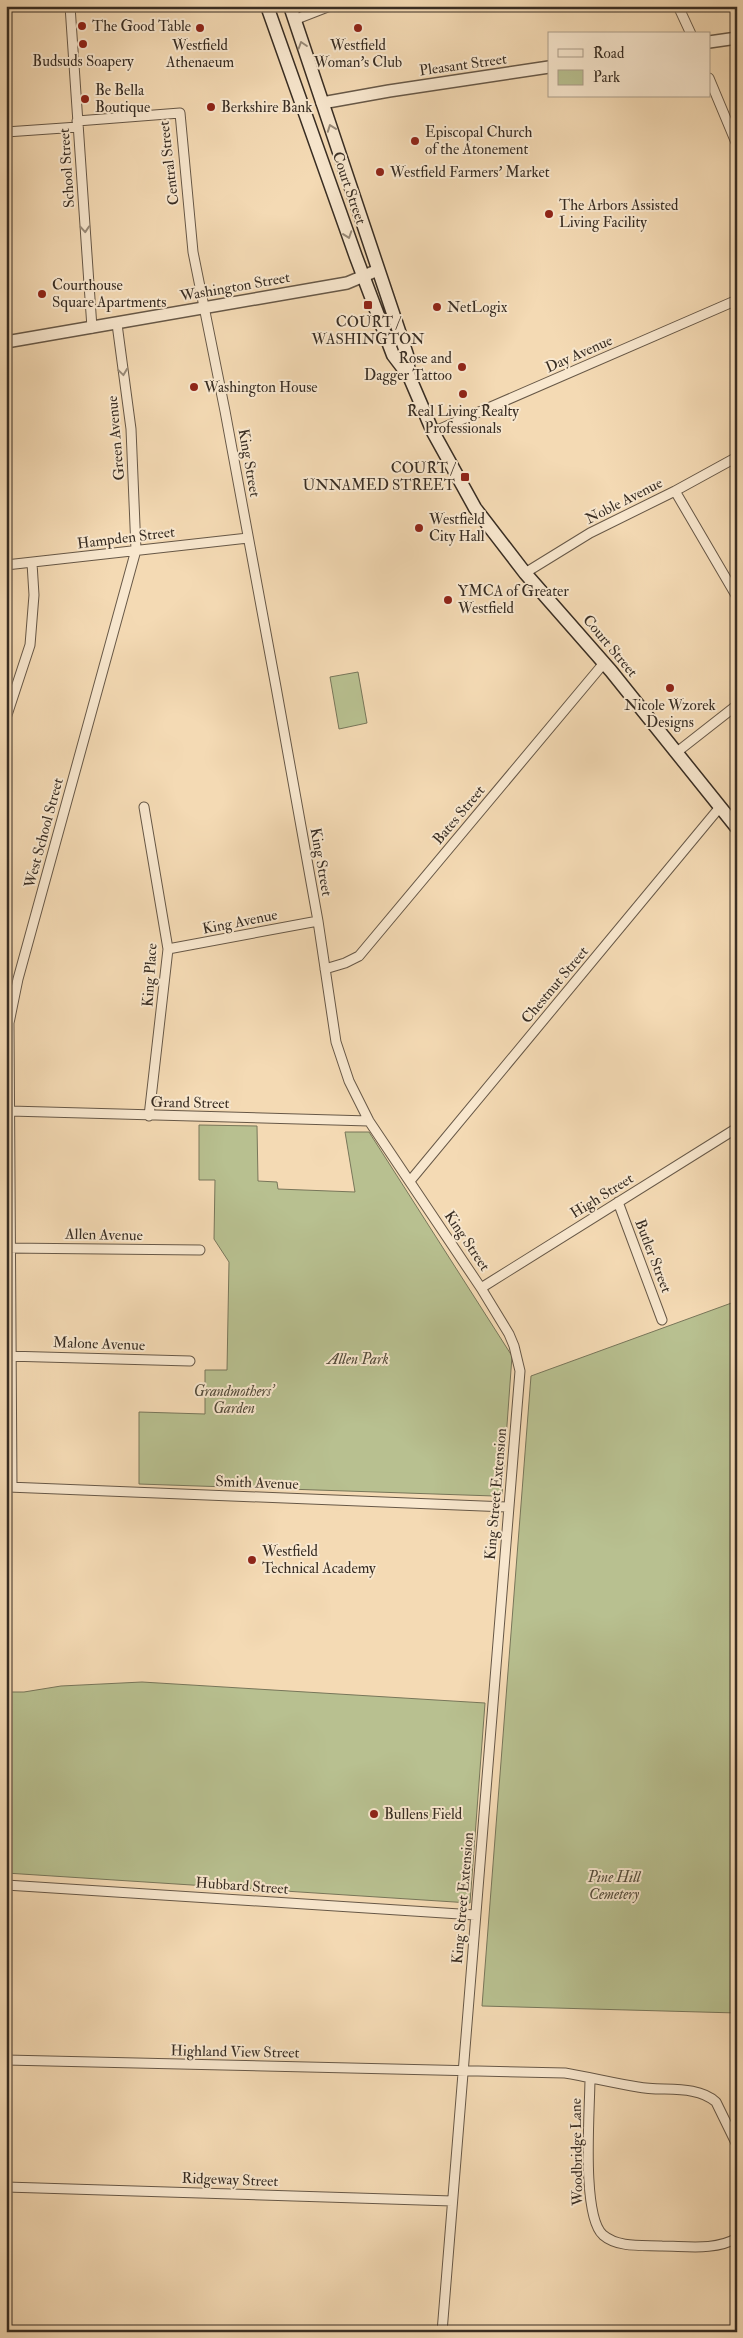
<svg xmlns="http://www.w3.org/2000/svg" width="743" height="2338" viewBox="0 0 743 2338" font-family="'IM FELL Double Pica',serif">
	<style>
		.green { fill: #b8c090; stroke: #78765a }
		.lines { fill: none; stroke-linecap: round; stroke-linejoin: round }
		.minor-casing { stroke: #675847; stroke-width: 11 }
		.tertiary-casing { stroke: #675847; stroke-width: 14 }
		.secondary-casing { stroke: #382d23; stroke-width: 15 }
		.minor { stroke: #f8e7ce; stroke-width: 9 }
		.tertiary { stroke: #f8e7ce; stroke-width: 11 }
		.secondary { stroke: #f8e7ce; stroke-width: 12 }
		.oneway { stroke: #988a78 }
		.poi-dot { fill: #8f2418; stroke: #f8e7ce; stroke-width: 2 }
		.labels { text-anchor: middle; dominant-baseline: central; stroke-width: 4; stroke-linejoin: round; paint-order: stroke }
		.poi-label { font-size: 15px; fill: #382d23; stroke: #f8e7ce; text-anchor: start }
		.street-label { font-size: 15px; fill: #382d23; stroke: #f8e7ce }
		.park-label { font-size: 15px; font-style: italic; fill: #524a39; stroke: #f8e7ce }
	</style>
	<rect width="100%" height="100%" fill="#f4dab4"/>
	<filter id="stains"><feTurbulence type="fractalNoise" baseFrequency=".004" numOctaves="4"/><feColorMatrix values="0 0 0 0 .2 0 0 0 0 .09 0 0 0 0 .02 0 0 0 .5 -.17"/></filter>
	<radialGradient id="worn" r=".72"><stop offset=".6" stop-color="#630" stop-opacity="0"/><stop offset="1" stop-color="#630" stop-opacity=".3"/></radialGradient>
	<!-- green -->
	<path class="green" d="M 358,672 L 367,723 L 339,729 L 330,677 Z
		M 199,1125 L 257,1126 L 258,1181 L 277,1182 L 278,1189 L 355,1192 L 345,1132 L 369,1132 L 512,1356 L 502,1494 L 494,1496 L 139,1484 L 139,1412 L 205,1414 L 205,1370 L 227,1370 L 229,1262 L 214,1239 L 215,1180 L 199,1180 Z
		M 737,1301 L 737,2013 L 482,2006 L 531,1376 Z
		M 142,1682 L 485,1703 L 470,1903 L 6,1873 L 6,1692 L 24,1692 L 61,1686 Z"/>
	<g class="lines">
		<!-- minor casing -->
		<g class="minor-casing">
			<path id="minor" d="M 70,6 L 92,328
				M 678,6 L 691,34
				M 294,20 L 330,6
				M 709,78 L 737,145
				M 77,121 L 180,113 L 193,252 L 225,411 L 276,687 L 318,921 L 336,1042 L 349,1081 L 369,1121 L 481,1288 L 509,1334 L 514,1346 L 520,1371 L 442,2332
				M 6,132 L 78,127
				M 433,432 L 737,300
				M 675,491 L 737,597
				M 6,565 L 248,538
				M 525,573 L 590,533 L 675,491 L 737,457
				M 6,718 L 30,645 L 34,595 L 32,563
				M 677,752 L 737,705
				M 144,807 L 168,949 L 149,1116
				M 168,949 L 318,921
				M 325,969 L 345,963 L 359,956 L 604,663
				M 10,1111 L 369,1121
				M 410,1181 L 720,807
				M 618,1202 L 662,1320
				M 6,1248 L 200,1250
				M 481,1288 L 737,1128
				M 6,1356 L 190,1361
				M 8,1487 L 507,1507
				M 12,1487 L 9,1023 L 18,979 L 136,550 L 131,429 L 117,324
				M 6,1885 L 475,1915
				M 6,2060 L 565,2073 C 589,2077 613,2083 638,2087 C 662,2092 696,2084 716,2102 L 737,2145
				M 590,2078 C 590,2109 581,2215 603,2235 C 618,2248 643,2245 662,2246 C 686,2246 715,2251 737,2238
				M 6,2187 L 452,2201"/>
		</g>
		<!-- tertiary casing -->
		<g class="tertiary-casing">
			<path id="tertiary" d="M 709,42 L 737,38
				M 322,103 L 389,91 L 549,67
				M 6,342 L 347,283 L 378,270"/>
		</g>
		<!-- secondary casing -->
		<g class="secondary-casing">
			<path id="secondary" d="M 267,6 L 356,257 L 393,355 L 409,376 L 433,432 L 475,508 L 525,573 L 611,671 L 737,828
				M 290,6 L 407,355 L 409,376"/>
		</g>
		<!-- minor -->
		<use href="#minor" class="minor"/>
		<!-- tertiary -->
		<use href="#tertiary" class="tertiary"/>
		<!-- secondary -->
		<use href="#secondary" class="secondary"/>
	</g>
	<!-- one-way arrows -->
	<defs><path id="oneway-chevron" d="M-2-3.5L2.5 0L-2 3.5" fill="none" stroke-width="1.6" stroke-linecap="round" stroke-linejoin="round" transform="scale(1.25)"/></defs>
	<g class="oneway">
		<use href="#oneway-chevron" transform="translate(302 45) rotate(-108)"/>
		<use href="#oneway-chevron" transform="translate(331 128) rotate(-110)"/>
		<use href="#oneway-chevron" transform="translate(85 229) rotate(86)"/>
		<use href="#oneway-chevron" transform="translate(348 235) rotate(71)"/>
		<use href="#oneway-chevron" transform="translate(123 372) rotate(82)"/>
	</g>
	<!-- markers -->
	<g class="poi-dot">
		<circle cx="82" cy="26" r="5"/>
		<circle cx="200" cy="28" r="5"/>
		<circle cx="358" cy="28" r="5"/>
		<circle cx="83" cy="44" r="5"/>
		<circle cx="85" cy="99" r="5"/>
		<circle cx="211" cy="107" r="5"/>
		<circle cx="415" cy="141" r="5"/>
		<circle cx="380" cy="172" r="5"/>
		<circle cx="549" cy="214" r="5"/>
		<circle cx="42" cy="294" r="5"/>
		<rect x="363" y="300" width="10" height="10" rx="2.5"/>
		<circle cx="437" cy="307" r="5"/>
		<circle cx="462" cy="367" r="5"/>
		<circle cx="194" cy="387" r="5"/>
		<circle cx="463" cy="394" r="5"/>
		<rect x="460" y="472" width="10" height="10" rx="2.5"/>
		<circle cx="419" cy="528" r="5"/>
		<circle cx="448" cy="600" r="5"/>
		<circle cx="670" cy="688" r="5"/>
		<circle cx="252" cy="1560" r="5"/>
		<circle cx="374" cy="1814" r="5"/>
	</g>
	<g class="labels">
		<!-- poi labels -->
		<g class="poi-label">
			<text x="92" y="26">The Good Table</text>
			<text x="200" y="45" text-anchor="middle">Westfield<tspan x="200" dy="17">Athenaeum</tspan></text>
			<text x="358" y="45" text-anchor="middle">Westfield<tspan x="358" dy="17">Woman's Club</tspan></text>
			<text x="83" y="61" text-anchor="middle">Budsuds Soapery</text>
			<text x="95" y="90">Be Bella<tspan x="95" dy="17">Boutique</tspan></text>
			<text x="221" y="107">Berkshire Bank</text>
			<text x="425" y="132">Episcopal Church<tspan x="425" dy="17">of the Atonement</tspan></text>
			<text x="390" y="172">Westfield Farmers' Market</text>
			<text x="559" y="205">The Arbors Assisted<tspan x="559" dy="17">Living Facility</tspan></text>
			<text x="52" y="285">Courthouse<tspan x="52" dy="17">Square Apartments</tspan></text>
			<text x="447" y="307">NetLogix</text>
			<text x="368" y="322" text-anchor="middle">COURT /<tspan x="368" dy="17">WASHINGTON</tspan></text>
			<text x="452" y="358" text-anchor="end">Rose and<tspan x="452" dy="17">Dagger Tattoo</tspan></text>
			<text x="204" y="387">Washington House</text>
			<text x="463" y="411" text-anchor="middle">Real Living Realty<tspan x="463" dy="17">Professionals</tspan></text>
			<text x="455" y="468" text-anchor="end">COURT /<tspan x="455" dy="17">UNNAMED STREET</tspan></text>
			<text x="429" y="519">Westfield<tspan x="429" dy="17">City Hall</tspan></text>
			<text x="458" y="591">YMCA of Greater<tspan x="458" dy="17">Westfield</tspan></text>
			<text x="670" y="705" text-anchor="middle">Nicole Wzorek<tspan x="670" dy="17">Designs</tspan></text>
			<text x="262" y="1551">Westfield<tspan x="262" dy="17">Technical Academy</tspan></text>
			<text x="384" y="1814">Bullens Field</text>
		</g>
		<!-- street labels -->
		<g class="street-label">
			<text transform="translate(463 65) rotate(-8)">Pleasant Street</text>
			<text transform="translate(169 163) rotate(-97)">Central Street</text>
			<text transform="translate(67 168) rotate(-94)">School Street</text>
			<text transform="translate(349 188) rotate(71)">Court Street</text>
			<text transform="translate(235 287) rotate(-10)">Washington Street</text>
			<text transform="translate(579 354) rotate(-24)">Day Avenue</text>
			<text transform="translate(116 438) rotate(-95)">Green Avenue</text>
			<text transform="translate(249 463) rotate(80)">King Street</text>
			<text transform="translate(624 501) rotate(-27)">Noble Avenue</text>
			<text transform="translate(126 538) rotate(-7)">Hampden Street</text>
			<text transform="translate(610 646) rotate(50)">Court Street</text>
			<text transform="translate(459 815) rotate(-50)">Bates Street</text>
			<text transform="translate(44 833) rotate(-75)">West School Street</text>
			<text transform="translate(321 862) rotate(80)">King Street</text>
			<text transform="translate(240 922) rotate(-11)">King Avenue</text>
			<text transform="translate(150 975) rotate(-86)">King Place</text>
			<text transform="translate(555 985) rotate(-50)">Chestnut Street</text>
			<text transform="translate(190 1103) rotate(1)">Grand Street</text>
			<text transform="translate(602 1196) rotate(-32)">High Street</text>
			<text transform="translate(104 1235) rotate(1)">Allen Avenue</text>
			<text transform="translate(467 1241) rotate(56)">King Street</text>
			<text transform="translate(653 1256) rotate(69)">Butler Street</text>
			<text transform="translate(99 1344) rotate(2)">Malone Avenue</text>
			<text transform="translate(257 1483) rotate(2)">Smith Avenue</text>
			<text transform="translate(496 1494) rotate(-85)">King Street Extension</text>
			<text transform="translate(242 1886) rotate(4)">Hubbard Street</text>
			<text transform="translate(463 1898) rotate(-85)">King Street Extension</text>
			<text transform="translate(235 2052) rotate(1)">Highland View Street</text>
			<text transform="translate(577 2152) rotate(-91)">Woodbridge Lane</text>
			<text transform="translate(230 2180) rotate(2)">Ridgeway Street</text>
		</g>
		<!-- park labels -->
		<g class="park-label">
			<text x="358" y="1359">Allen Park</text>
			<text x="234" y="1391">Grandmothers'<tspan x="234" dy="17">Garden</tspan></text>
			<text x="614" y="1877">Pine Hill<tspan x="614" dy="17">Cemetery</tspan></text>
		</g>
	</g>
	<!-- margin -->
	<rect width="743" height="2338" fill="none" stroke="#f4dab4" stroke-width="25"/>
	<rect x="8" y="8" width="728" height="2323" fill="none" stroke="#382d23" stroke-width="2.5"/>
	<rect x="12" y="12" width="718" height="2313" fill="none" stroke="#382d23"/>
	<!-- legend -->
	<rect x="548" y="32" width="162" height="65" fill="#f8e7ce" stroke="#ab9d8a"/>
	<rect x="558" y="49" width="25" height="8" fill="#f8e7ce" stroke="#ab9d8a"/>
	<text x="593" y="58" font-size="15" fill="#382d23">Road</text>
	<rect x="558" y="70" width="25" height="15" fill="#b8c090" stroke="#ab9d8a"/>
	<text x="593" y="82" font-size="15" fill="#382d23">Park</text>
	<rect width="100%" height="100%" filter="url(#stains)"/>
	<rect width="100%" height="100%" fill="url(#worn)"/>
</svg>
